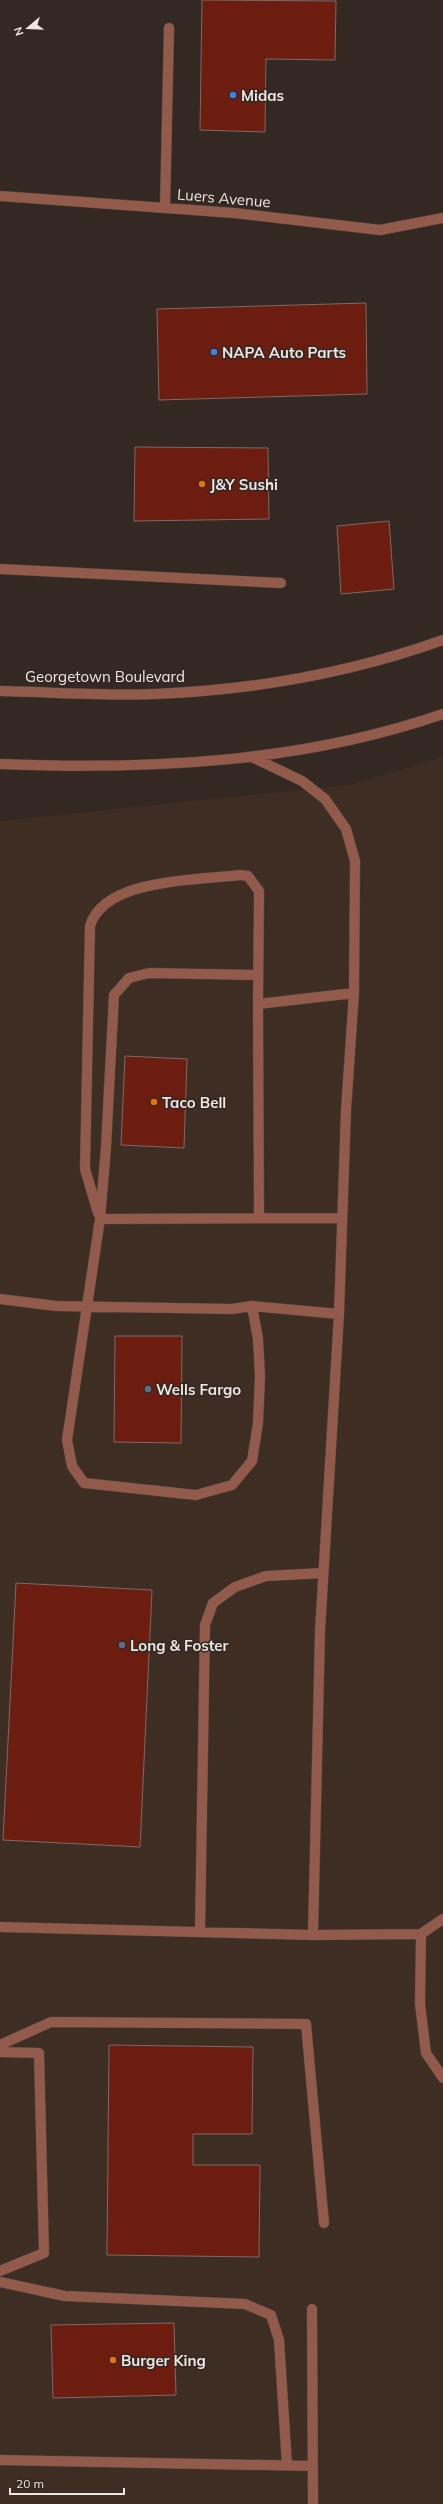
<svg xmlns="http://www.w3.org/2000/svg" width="443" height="2504" viewBox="0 0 443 2504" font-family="Mulish,sans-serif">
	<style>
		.built { fill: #3e2d23 }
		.building { fill: #6c1d10; stroke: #7a6b68 }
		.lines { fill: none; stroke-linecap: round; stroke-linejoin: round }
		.minor-casing { stroke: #4d433d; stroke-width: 11 }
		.minor { stroke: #925a4b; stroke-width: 10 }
		.shop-dot { fill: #3f7fe0; stroke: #332822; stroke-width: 1.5 }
		.food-dot { fill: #e8710a; stroke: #332822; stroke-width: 1.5 }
		.service-dot { fill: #5c6f8a; stroke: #332822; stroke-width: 1.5 }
		.labels { text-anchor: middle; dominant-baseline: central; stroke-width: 3; stroke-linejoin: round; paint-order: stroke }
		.poi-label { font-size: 15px; font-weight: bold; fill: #ede6e2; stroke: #332822; text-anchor: start }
		.street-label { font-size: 15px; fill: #ede6e2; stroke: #332822 }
	</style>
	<rect width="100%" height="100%" fill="#332822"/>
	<!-- built -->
	<path class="built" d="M 443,757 L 443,2504 L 0,2504 L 0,821 L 349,785 Z"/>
	<!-- building -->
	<path class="building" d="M 202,0 L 336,1 L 335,60 L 266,59 L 265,132 L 200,130 Z
		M 366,303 L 367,394 L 159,400 L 157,309 Z
		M 135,447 L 268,448 L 269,519 L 134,521 Z
		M 389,521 L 394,589 L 341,594 L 337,526 Z
		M 125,1056 L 187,1059 L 184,1148 L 121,1145 Z
		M 115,1336 L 182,1336 L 181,1443 L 114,1442 Z
		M 16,1583 L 152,1590 L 140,1847 L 3,1840 Z
		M 109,2045 L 253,2047 L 252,2134 L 193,2134 L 193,2165 L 260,2165 L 259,2257 L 107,2255 Z
		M 174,2323 L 176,2395 L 53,2398 L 51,2325 Z"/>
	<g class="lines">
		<!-- minor casing -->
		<g class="minor-casing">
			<path id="minor" d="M 0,196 L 234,213 L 380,230 L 443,218
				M 165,208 L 169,28
				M 0,569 L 281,583
				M 0,691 C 51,692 103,696 155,694 C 252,690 351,673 443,640
				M 254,758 L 302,781 L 325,799 L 346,829 L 355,861 L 354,993 L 346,1110 L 339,1314 L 320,1631 L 313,1935
				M 0,764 C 149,770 301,763 443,714
				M 258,1004 L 259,1218
				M 98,1213 L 85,1169 L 90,926 C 104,878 199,880 240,875 L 248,876 L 259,891 L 258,1004 L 354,993
				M 100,1219 L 342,1218
				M 0,1299 L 56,1306 L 232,1309 L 252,1306 L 339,1314
				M 252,1306 L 258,1339 L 260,1376 L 258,1423 L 252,1461 L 232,1485 L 196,1495 L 84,1483 L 72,1466 L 67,1440 L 100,1219 L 106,1147 L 114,995 L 129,978 L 149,973 L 257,975
				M 0,1927 L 313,1935 L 421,1934 L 420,2004 L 426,2053 L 443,2078
				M 200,1931 L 205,1625 L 213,1603 L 235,1587 L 266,1576 L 323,1573
				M 421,1934 L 443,1919
				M 0,2045 L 51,2022 L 306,2024 L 324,2223
				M 0,2052 L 39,2053 L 44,2253 L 0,2271
				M 0,2282 L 65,2296 L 245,2304 L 271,2315 L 279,2340 L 287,2465
				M 312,2309 L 313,2504
				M 0,2460 L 313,2466"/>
		</g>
		<!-- minor -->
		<use href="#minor" class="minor"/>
	</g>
	<!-- markers -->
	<g class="shop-dot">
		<circle cx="233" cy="95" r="4"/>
		<circle cx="214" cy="352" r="4"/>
	</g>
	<g class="food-dot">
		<circle cx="202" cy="484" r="4"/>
		<circle cx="154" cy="1102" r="4"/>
		<circle cx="113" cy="2360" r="4"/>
	</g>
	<g class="service-dot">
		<circle cx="148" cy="1389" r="4"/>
		<circle cx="122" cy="1645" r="4"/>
	</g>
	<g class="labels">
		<!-- poi labels -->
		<g class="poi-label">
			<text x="241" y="95">Midas</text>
			<text x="222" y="352">NAPA Auto Parts</text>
			<text x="210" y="484">J&amp;Y Sushi</text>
			<text x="162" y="1102">Taco Bell</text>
			<text x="156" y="1389">Wells Fargo</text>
			<text x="130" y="1645">Long &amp; Foster</text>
			<text x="121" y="2360">Burger King</text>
		</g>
		<!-- street labels -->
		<g class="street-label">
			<text transform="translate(224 198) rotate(5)">Luers Avenue</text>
			<text x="105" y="676">Georgetown Boulevard</text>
		</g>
	</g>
	<!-- north arrow -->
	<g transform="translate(28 28) rotate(251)" stroke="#332822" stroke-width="3" paint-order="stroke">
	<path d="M0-3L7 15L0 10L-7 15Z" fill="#ede6e2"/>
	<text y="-6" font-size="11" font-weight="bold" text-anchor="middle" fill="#ede6e2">N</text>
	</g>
	<!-- scale -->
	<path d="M10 2488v6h114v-6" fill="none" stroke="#ede6e2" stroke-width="2"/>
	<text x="16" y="2488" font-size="12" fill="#ede6e2" stroke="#332822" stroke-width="3" paint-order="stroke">20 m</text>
</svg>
